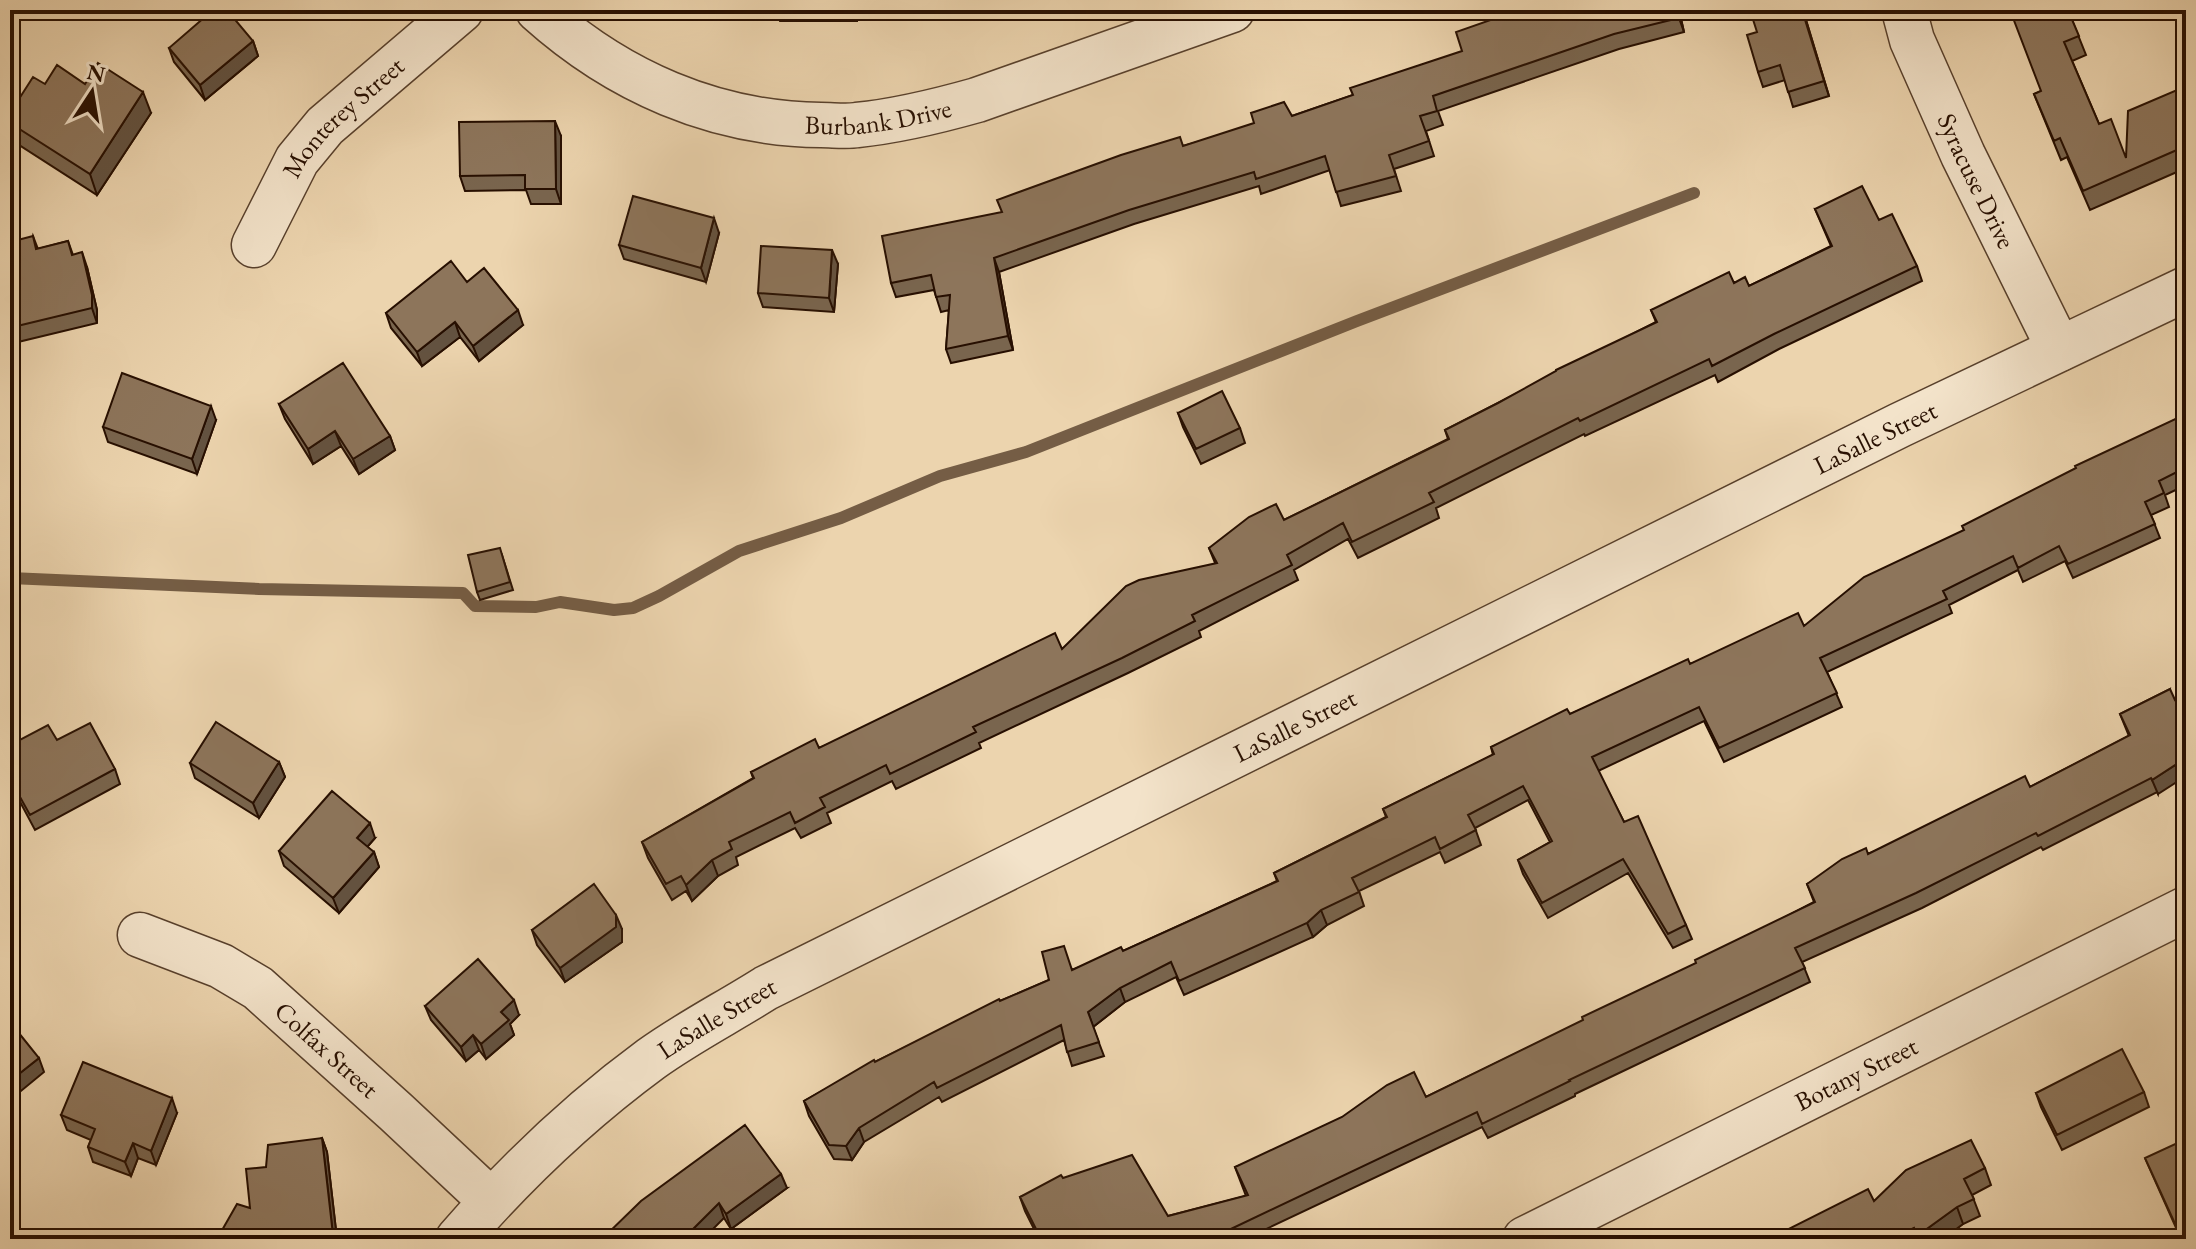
<svg xmlns="http://www.w3.org/2000/svg" width="2196" height="1249" viewBox="0 0 2196 1249" font-family="'EB Garamond',serif">
	<style>
		.lines { fill: none; stroke-linecap: round; stroke-linejoin: round }
		.stream { stroke: #755d45; stroke-width: 12 }
		.minor-casing { stroke: #58402c; stroke-width: 47 }
		.minor { stroke: #f3e3ca; stroke-width: 44 }
		.wall { fill: #79654e; stroke: #270f01; stroke-width: 2 }
		.shaded-wall { fill: #635240; stroke: #270f01; stroke-width: 2 }
		.building { fill: #8d755b; stroke: #270f01; stroke-width: 2 }
		.labels { text-anchor: middle; dominant-baseline: central; stroke-width: 8; stroke-linejoin: round; paint-order: stroke }
		.street-label { font-size: 26px; fill: #270f01; stroke: #f3e3ca }
	</style>
	<rect width="100%" height="100%" fill="#ecd4ae"/>
	<filter id="stains"><feTurbulence type="fractalNoise" baseFrequency=".0025" numOctaves="4"/><feColorMatrix values="0 0 0 0 .2 0 0 0 0 .09 0 0 0 0 .02 0 0 0 .5 -.17"/></filter>
	<radialGradient id="worn" r=".72"><stop offset=".6" stop-color="#630" stop-opacity="0"/><stop offset="1" stop-color="#630" stop-opacity=".3"/></radialGradient>
	<g class="lines">
		<!-- stream -->
		<path class="stream" d="M 10,578 L 259,589 L 463,593 L 475,606 L 536,607 L 560,602 L 614,610 L 633,608 L 659,596 L 739,551 L 841,518 L 940,476 L 1026,452 L 1357,321 L 1694,193"/>
		<!-- minor casing -->
		<g class="minor-casing">
			<g id="minor">
				<path id="s1" d="M 538,10 C 617,81 714,124 821,125 C 833,125 846,127 857,125 C 898,121 938,111 977,100 L 1232,10"/>
				<path id="s2" d="M 1904,10 L 1912,40 L 1963,155 L 2059,349"/>
				<path id="s3" d="M 254,245 L 297,160 L 325,126 L 461,10"/>
				<path id="s4" d="M 140,935 L 221,966 L 258,988 L 396,1112 L 491,1201"/>
				<path id="s5" d="M 458,1239 C 516,1172 579,1112 651,1059 C 687,1033 728,1012 766,988 L 1900,425 L 2186,289"/>
				<path id="s6" d="M 1525,1239 L 2186,909"/>
			</g>
		</g>
		<!-- minor -->
		<use href="#minor" class="minor"/>
	</g>
	<!-- wall -->
	<path class="wall" d="M 776,10 L 857,10 L 857,21 L 780,21 Z
		M 1562,10 L 1679,10 L 1684,32 L 1619,49 L 1438,111 L 1443,125 L 1426,131 L 1434,156 L 1394,169 L 1401,191 L 1341,206 L 1330,170 L 1261,194 L 1259,186 L 1134,224 L 999,272 L 1013,350 L 951,363 L 946,349 L 949,310 L 941,312 L 934,290 L 896,297 L 891,283 L 1002,212 L 1183,146 L 1292,116 L 1353,95 L 1552,16 Z
		M 1803,10 L 1829,96 L 1793,107 L 1785,80 L 1763,87 L 1758,72 L 1757,32 Z
		M 2068,10 L 2086,55 L 2072,61 L 2099,124 L 2126,158 L 2186,111 L 2186,168 L 2090,210 L 2067,157 L 2061,160 L 2034,94 L 2041,91 Z
		M 2138,10 L 2172,10 L 2172,19 L 2140,16 Z
		M 253,41 L 258,56 L 205,100 L 174,62 L 169,48 Z
		M 45,84 L 85,84 L 151,113 L 97,195 L 13,141 L 10,132 L 10,113 Z
		M 561,136 L 561,204 L 531,204 L 526,190 L 465,191 L 460,176 Z
		M 1815,209 L 1879,220 L 1917,266 L 1922,281 L 1779,349 L 1718,382 L 1715,375 L 1585,436 L 1584,434 L 1436,508 L 1439,518 L 1358,558 L 1348,539 L 1294,570 L 1298,580 L 1199,631 L 1201,637 L 1128,673 L 979,743 L 981,748 L 896,789 L 892,781 L 827,813 L 831,823 L 801,838 L 795,828 L 736,857 L 738,865 L 718,876 L 692,901 L 686,891 L 672,900 L 648,858 L 642,842 L 753,778 L 751,772 L 819,748 L 1062,649 L 1215,563 L 1209,548 L 1284,520 L 1448,439 L 1445,430 L 1656,322 L 1651,310 L 1734,283 L 1749,286 L 1831,246 Z
		M 719,233 L 706,282 L 624,259 L 619,245 Z
		M 33,236 L 38,249 L 68,241 L 73,255 L 87,267 L 97,310 L 97,323 L 18,342 L 13,327 Z
		M 838,264 L 834,312 L 763,307 L 758,293 Z
		M 467,282 L 523,325 L 479,361 L 460,337 L 422,366 L 391,328 L 386,313 Z
		M 279,404 L 390,436 L 395,450 L 359,474 L 341,446 L 313,464 L 285,419 Z
		M 1178,413 L 1240,428 L 1245,443 L 1201,464 L 1183,427 Z
		M 2186,414 L 2186,485 L 2165,495 L 2169,507 L 2151,515 L 2160,538 L 2073,578 L 2065,561 L 2023,582 L 2018,570 L 1949,605 L 1952,613 L 1827,672 L 1842,707 L 1724,762 L 1704,721 L 1598,771 L 1624,822 L 1686,925 L 1692,939 L 1673,948 L 1628,873 L 1548,918 L 1523,874 L 1518,860 L 1550,842 L 1528,800 L 1475,828 L 1481,845 L 1445,863 L 1440,852 L 1359,891 L 1364,906 L 1327,925 L 1313,937 L 1184,995 L 1176,977 L 1125,1002 L 1093,1027 L 1104,1056 L 1072,1066 L 1064,1040 L 942,1102 L 939,1097 L 864,1142 L 852,1160 L 834,1159 L 809,1116 L 804,1101 L 875,1062 L 1000,1001 L 1072,970 L 1123,951 L 1277,881 L 1274,873 L 1386,817 L 1383,809 L 1493,755 L 1491,747 L 1690,664 L 1804,626 L 1963,531 Z
		M 216,420 L 197,474 L 108,442 L 103,427 Z
		M 502,555 L 513,590 L 480,600 L 477,592 Z
		M 2170,689 L 2158,794 L 2157,792 L 2043,850 L 2041,847 L 1922,908 L 1802,962 L 1810,982 L 1575,1094 L 1575,1096 L 1488,1138 L 1482,1127 L 1245,1239 L 1039,1239 L 1025,1211 L 1020,1197 L 1063,1178 L 1168,1216 L 1246,1196 L 1235,1167 L 1426,1097 L 1583,1021 L 1696,964 L 1814,902 L 1807,884 L 1868,854 L 2030,787 L 2129,736 L 2120,714 Z
		M 57,740 L 115,769 L 120,784 L 35,830 L 10,783 L 10,745 Z
		M 279,762 L 285,777 L 259,818 L 195,778 L 190,763 Z
		M 375,838 L 367,847 L 374,852 L 379,867 L 339,913 L 284,866 L 279,851 Z
		M 622,929 L 622,942 L 565,982 L 537,945 L 532,930 Z
		M 425,1006 L 519,1015 L 510,1024 L 514,1035 L 486,1059 L 479,1050 L 466,1061 L 431,1020 Z
		M 2144,1092 L 2149,1107 L 2062,1150 L 2041,1107 L 2036,1093 Z
		M 177,1113 L 156,1165 L 138,1158 L 131,1176 L 93,1162 L 88,1147 L 91,1140 L 67,1130 L 61,1115 Z
		M 322,1138 L 327,1152 L 337,1239 L 217,1239 L 250,1208 L 266,1167 Z
		M 2145,1158 L 2186,1239 L 2181,1239 Z
		M 1985,1168 L 1991,1185 L 1972,1195 L 1980,1216 L 1963,1224 L 1943,1239 L 1769,1239 L 1874,1201 Z
		M 787,1188 L 731,1229 L 724,1218 L 641,1201 Z"/>
	<!-- shaded-wall -->
	<path class="shaded-wall" d="M 853,10 L 857,10 L 857,21 Z
		M 1677,10 L 1679,10 L 1684,32 L 1679,18 Z
		M 1802,10 L 1803,10 L 1829,96 L 1824,81 Z
		M 253,41 L 258,56 L 205,100 L 200,85 Z
		M 143,92 L 151,113 L 97,195 L 90,174 Z
		M 555,121 L 561,136 L 561,204 L 556,189 Z
		M 714,218 L 719,233 L 706,282 L 701,268 Z
		M 832,250 L 838,264 L 834,312 L 829,298 Z
		M 82,252 L 87,267 L 97,310 L 97,323 L 92,308 Z
		M 994,258 L 999,272 L 1013,350 L 1008,336 Z
		M 518,310 L 523,325 L 479,361 L 473,346 Z
		M 455,322 L 460,337 L 422,366 L 417,352 Z
		M 211,406 L 216,420 L 197,474 L 192,459 Z
		M 335,431 L 341,446 L 313,464 L 308,449 Z
		M 390,436 L 395,450 L 359,474 L 353,459 Z
		M 2186,758 L 2186,776 L 2158,794 L 2152,780 Z
		M 279,762 L 285,777 L 259,818 L 253,803 Z
		M 370,823 L 375,838 L 362,853 L 357,838 Z
		M 374,852 L 379,867 L 339,913 L 333,898 Z
		M 712,860 L 718,876 L 692,901 L 686,885 Z
		M 1321,910 L 1327,925 L 1313,937 L 1307,923 Z
		M 616,915 L 622,929 L 622,942 L 565,982 L 560,968 Z
		M 1120,988 L 1125,1002 L 1093,1027 L 1088,1012 Z
		M 514,1000 L 519,1015 L 510,1024 L 514,1035 L 486,1059 L 481,1044 L 501,1012 Z
		M 473,1035 L 479,1050 L 466,1061 L 461,1047 Z
		M 39,1058 L 44,1072 L 10,1100 L 10,1081 Z
		M 172,1098 L 177,1113 L 156,1165 L 151,1151 Z
		M 859,1128 L 864,1142 L 852,1160 L 846,1146 Z
		M 322,1138 L 327,1152 L 337,1239 L 334,1239 L 333,1235 Z
		M 133,1143 L 138,1158 L 131,1176 L 125,1162 Z
		M 781,1174 L 787,1188 L 731,1229 L 726,1214 Z
		M 719,1203 L 724,1218 L 703,1239 L 683,1239 Z
		M 1957,1207 L 1963,1224 L 1943,1239 L 1919,1239 L 1917,1236 Z"/>
	<!-- building -->
	<path class="building" d="M 213,10 L 227,10 L 253,41 L 200,85 L 169,48 Z
		M 1519,10 L 1549,10 L 1551,16 L 1562,10 L 1677,10 L 1679,18 L 1614,34 L 1433,96 L 1437,111 L 1420,116 L 1429,141 L 1389,155 L 1396,176 L 1336,192 L 1325,156 L 1256,179 L 1254,172 L 1129,210 L 994,258 L 1008,336 L 946,349 L 950,295 L 936,297 L 931,275 L 891,283 L 882,236 L 1002,212 L 997,200 L 1121,155 L 1180,137 L 1183,146 L 1254,123 L 1251,113 L 1284,102 L 1292,116 L 1353,95 L 1350,88 L 1462,51 L 1456,32 Z
		M 1750,10 L 1802,10 L 1824,81 L 1788,92 L 1780,65 L 1758,72 L 1747,35 L 1757,32 Z
		M 2010,10 L 2068,10 L 2079,36 L 2064,42 L 2099,124 L 2111,119 L 2126,158 L 2128,111 L 2177,90 L 2186,111 L 2186,146 L 2083,191 L 2060,138 L 2054,141 L 2034,94 L 2041,91 Z
		M 98,63 L 143,92 L 90,174 L 10,123 L 10,113 L 33,77 L 45,84 L 57,65 L 85,84 Z
		M 555,121 L 556,189 L 525,189 L 525,175 L 460,176 L 459,122 Z
		M 1862,186 L 1879,220 L 1892,214 L 1917,266 L 1774,334 L 1712,366 L 1709,359 L 1580,421 L 1578,418 L 1429,493 L 1434,502 L 1352,542 L 1343,523 L 1287,555 L 1292,565 L 1192,615 L 1195,621 L 1122,658 L 973,727 L 976,732 L 890,774 L 886,765 L 820,798 L 825,807 L 795,823 L 790,812 L 729,842 L 732,849 L 712,860 L 686,885 L 681,876 L 666,884 L 642,842 L 754,778 L 751,772 L 815,739 L 819,748 L 1055,633 L 1062,649 L 1126,586 L 1139,580 L 1217,563 L 1209,548 L 1249,517 L 1276,504 L 1284,520 L 1449,439 L 1445,430 L 1498,403 L 1556,371 L 1556,370 L 1657,322 L 1651,310 L 1729,272 L 1734,283 L 1745,277 L 1749,286 L 1832,246 L 1815,209 Z
		M 633,196 L 714,218 L 701,268 L 619,245 Z
		M 33,236 L 36,249 L 68,241 L 72,255 L 82,252 L 92,295 L 92,308 L 13,327 L 10,317 L 10,242 Z
		M 761,246 L 832,250 L 829,298 L 758,293 Z
		M 451,261 L 467,282 L 484,268 L 518,310 L 473,346 L 455,322 L 417,352 L 386,313 Z
		M 343,363 L 390,436 L 353,459 L 335,431 L 308,449 L 279,404 Z
		M 122,373 L 211,406 L 192,459 L 103,427 Z
		M 1222,391 L 1240,428 L 1196,449 L 1178,413 Z
		M 2186,414 L 2186,466 L 2180,469 L 2181,470 L 2159,481 L 2164,493 L 2145,502 L 2155,524 L 2068,564 L 2059,546 L 2018,568 L 2013,556 L 1943,591 L 1947,599 L 1820,658 L 1837,693 L 1719,748 L 1699,707 L 1592,757 L 1624,822 L 1638,816 L 1686,925 L 1668,934 L 1623,859 L 1542,903 L 1518,860 L 1552,841 L 1523,786 L 1468,815 L 1476,830 L 1440,849 L 1435,837 L 1352,878 L 1359,892 L 1321,910 L 1307,923 L 1179,981 L 1171,962 L 1120,988 L 1088,1012 L 1099,1042 L 1067,1052 L 1061,1025 L 937,1088 L 934,1082 L 859,1128 L 846,1146 L 829,1145 L 804,1101 L 874,1060 L 875,1062 L 999,999 L 1000,1001 L 1049,980 L 1042,952 L 1064,946 L 1072,970 L 1121,947 L 1123,951 L 1278,881 L 1274,873 L 1387,817 L 1383,809 L 1494,754 L 1491,747 L 1567,709 L 1570,714 L 1688,659 L 1690,664 L 1798,613 L 1804,626 L 1864,577 L 1964,530 L 1962,526 L 2076,468 L 2075,466 Z
		M 500,548 L 510,582 L 477,592 L 468,555 Z
		M 2170,689 L 2175,700 L 2186,694 L 2186,758 L 2152,780 L 2151,778 L 2038,836 L 2036,833 L 1916,893 L 1795,948 L 1805,968 L 1569,1080 L 1570,1081 L 1482,1124 L 1477,1112 L 1212,1238 L 1212,1239 L 1041,1239 L 1020,1197 L 1061,1175 L 1063,1178 L 1132,1155 L 1168,1216 L 1248,1195 L 1235,1167 L 1342,1117 L 1387,1085 L 1414,1072 L 1426,1097 L 1583,1020 L 1582,1017 L 1696,963 L 1695,960 L 1815,902 L 1807,884 L 1842,859 L 1866,848 L 1868,854 L 2025,776 L 2030,787 L 2130,735 L 2120,714 Z
		M 216,722 L 279,762 L 253,803 L 190,763 Z
		M 90,723 L 115,769 L 30,815 L 10,779 L 10,745 L 48,725 L 57,740 Z
		M 332,791 L 370,823 L 357,838 L 374,852 L 333,898 L 279,851 Z
		M 594,884 L 616,915 L 616,927 L 560,968 L 532,930 Z
		M 478,959 L 514,1000 L 501,1012 L 509,1020 L 481,1044 L 473,1035 L 461,1047 L 425,1006 Z
		M 10,1022 L 39,1058 L 10,1081 Z
		M 2122,1049 L 2144,1092 L 2057,1135 L 2036,1093 Z
		M 83,1062 L 172,1098 L 151,1151 L 133,1143 L 125,1162 L 88,1147 L 95,1129 L 61,1115 Z
		M 745,1125 L 781,1174 L 726,1214 L 719,1203 L 683,1239 L 602,1239 L 641,1201 Z
		M 322,1138 L 333,1235 L 292,1236 L 291,1239 L 217,1239 L 237,1204 L 250,1208 L 246,1169 L 266,1167 L 268,1145 Z
		M 2186,1139 L 2186,1239 L 2182,1239 L 2145,1158 Z
		M 1971,1140 L 1985,1168 L 1964,1179 L 1974,1199 L 1957,1207 L 1917,1236 L 1914,1228 L 1892,1239 L 1769,1239 L 1868,1189 L 1874,1201 L 1906,1170 Z"/>
	<g class="labels">
		<!-- street labels -->
		<g class="street-label">
			<text stroke="none"><textPath href="#s1" startOffset="370">Burbank Drive</textPath></text>
			<text stroke="none"><textPath href="#s3" startOffset="158">Monterey Street</textPath></text>
			<text stroke="none"><textPath href="#s2" startOffset="186">Syracuse Drive</textPath></text>
			<text stroke="none"><textPath href="#s5" startOffset="1638">LaSalle Street</textPath></text>
			<text stroke="none"><textPath href="#s5" startOffset="990">LaSalle Street</textPath></text>
			<text stroke="none"><textPath href="#s5" startOffset="342">LaSalle Street</textPath></text>
			<text stroke="none"><textPath href="#s4" startOffset="222">Colfax Street</textPath></text>
			<text stroke="none"><textPath href="#s6" startOffset="370">Botany Street</textPath></text>
		</g>
	</g>
	<!-- margin -->
	<rect width="2196" height="1249" fill="none" stroke="#ecd4ae" stroke-width="40"/>
	<rect x="12" y="12" width="2172" height="1225" fill="none" stroke="#270f01" stroke-width="4"/>
	<rect x="20" y="20" width="2156" height="1209" fill="none" stroke="#270f01" stroke-width="2"/>
	<!-- north arrow -->
	<g transform="translate(92 92) rotate(12)" stroke="#f3e3ca" stroke-width="6" paint-order="stroke">
	<path d="M0-6L14 30L0 20L-14 30Z" fill="#270f01"/>
	<text y="-12" font-size="22" font-weight="bold" text-anchor="middle" fill="#270f01">N</text>
	</g>
	<rect width="100%" height="100%" filter="url(#stains)"/>
	<rect width="100%" height="100%" fill="url(#worn)"/>
</svg>
